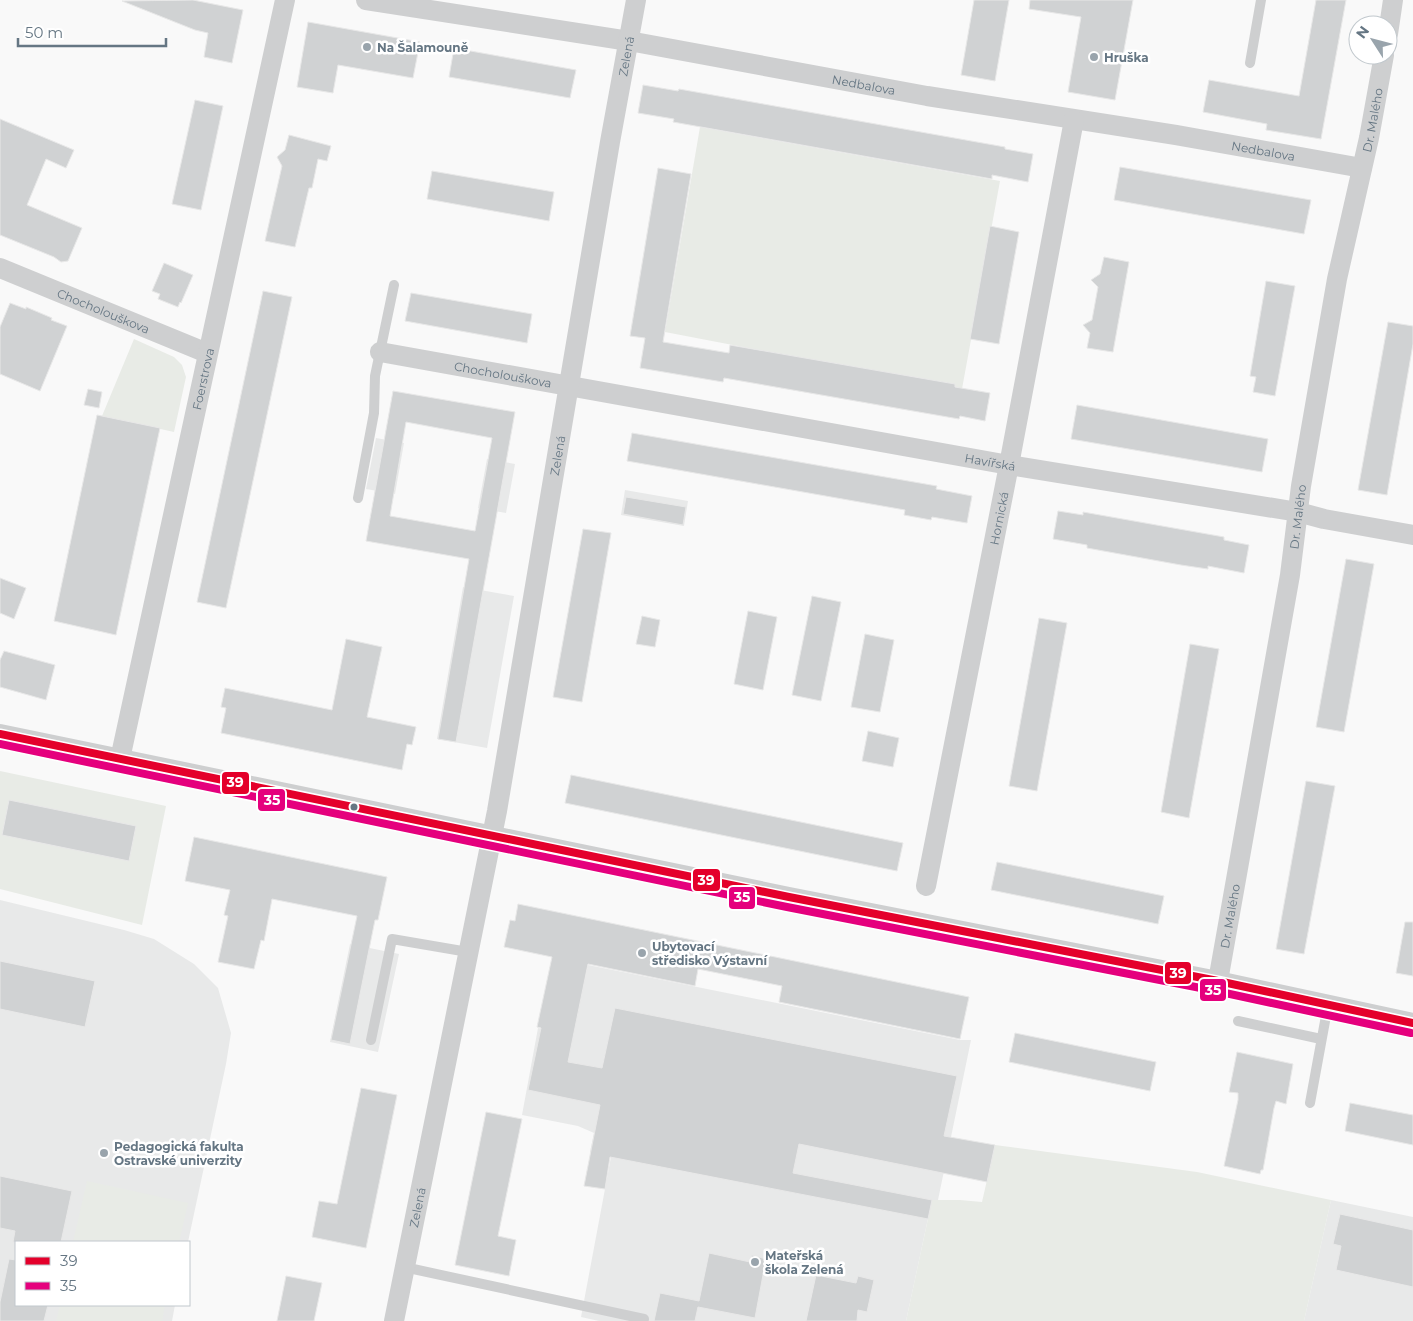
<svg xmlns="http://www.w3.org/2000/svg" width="1413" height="1321" viewBox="0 0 1413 1321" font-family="Montserrat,sans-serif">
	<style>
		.built { fill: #e8e9e9 }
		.green { fill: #e8ebe6 }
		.building { fill: #d0d2d3; stroke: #e8e8e8; fill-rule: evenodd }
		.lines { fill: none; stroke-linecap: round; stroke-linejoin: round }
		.lane { stroke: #cecfd0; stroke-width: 10 }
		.street { stroke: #cecfd0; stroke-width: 20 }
		.bus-1-casing { stroke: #fff; stroke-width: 11 }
		.bus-2-casing { stroke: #fff; stroke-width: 11 }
		.bus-1 { stroke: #e4002b; stroke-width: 8 }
		.bus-2 { stroke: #e5007d; stroke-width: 8 }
		.poi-dot { fill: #99a4ac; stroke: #fff; stroke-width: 2 }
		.bus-dot { fill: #657683; stroke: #fff; stroke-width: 2 }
		.labels { text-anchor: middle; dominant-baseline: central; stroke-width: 5; stroke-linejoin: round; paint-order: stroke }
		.poi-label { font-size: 12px; font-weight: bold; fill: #657683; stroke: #fff; text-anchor: start }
		.street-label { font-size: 12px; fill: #657683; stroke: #fff }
		.line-badge { stroke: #fff; stroke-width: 2 }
		.badge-label { font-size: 14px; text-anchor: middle; font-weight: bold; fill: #fff }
	</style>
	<rect width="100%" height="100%" fill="#f9f9f9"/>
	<!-- built -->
	<path class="built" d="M 376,438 L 404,443 L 395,494 L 366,489 Z
		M 487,459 L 515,464 L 506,513 L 478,508 Z
		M 625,490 L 688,501 L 684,526 L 621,515 Z
		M 463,587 L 514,596 L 487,748 L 437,739 Z
		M 0,900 L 124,930 L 154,939 L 194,964 L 218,988 L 231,1033 L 226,1064 L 188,1242 L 16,1242 L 16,1305 L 175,1305 L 172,1321 L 0,1321 Z
		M 350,944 L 399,954 L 378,1052 L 330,1042 Z
		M 588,965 L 960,1040 L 971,1040 L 938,1200 L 932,1200 L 906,1321 L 599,1321 L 581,1317 L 611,1157 L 590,1152 L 594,1133 L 578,1126 L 522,1115 L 538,1028 L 573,1035 Z
		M 1331,1200 L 1413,1217 L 1413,1321 L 1304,1321 Z"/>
	<!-- green -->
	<path class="green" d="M 700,127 L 1000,181 L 962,389 L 665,332 Z
		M 134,339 L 174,357 L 182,365 L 186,377 L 174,432 L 102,416 Z
		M 0,771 L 166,806 L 142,925 L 0,889 Z
		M 995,1145 L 1197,1172 L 1331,1200 L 1304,1321 L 906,1321 L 932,1200 L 960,1200 L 982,1202 Z
		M 87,1181 L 188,1203 L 179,1242 L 73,1242 Z
		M 60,1305 L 165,1305 L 162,1321 L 56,1321 Z"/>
	<!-- building -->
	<path class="building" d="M 193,0 L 243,10 L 232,63 L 204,57 L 208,33 L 195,30 L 122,1 Z
		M 974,0 L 1009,0 L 995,81 L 961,75 Z
		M 1030,0 L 1133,0 L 1115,100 L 1068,92 L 1081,17 L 1029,9 Z
		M 1316,0 L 1346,0 L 1321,139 L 1266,130 L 1267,124 L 1203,112 L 1209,80 L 1299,96 Z
		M 308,22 L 420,42 L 413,78 L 338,65 L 333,93 L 297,87 Z
		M 454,48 L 576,70 L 570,98 L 449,77 Z
		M 643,85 L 678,91 L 679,89 L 1005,147 L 1005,149 L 1033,154 L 1028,182 L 992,175 L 992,179 L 673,122 L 674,119 L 638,113 Z
		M 195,100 L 223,106 L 201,210 L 172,204 Z
		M 0,119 L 74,150 L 66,168 L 46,159 L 27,205 L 82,228 L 68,261 L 61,262 L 54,257 L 0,235 Z
		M 289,135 L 331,146 L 327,161 L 318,159 L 312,188 L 309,188 L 295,247 L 265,241 L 282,166 L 277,157 L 285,150 Z
		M 1120,167 L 1311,200 L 1304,234 L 1114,200 Z
		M 658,168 L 691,174 L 663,342 L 729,353 L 730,345 L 955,384 L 955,387 L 990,393 L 985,421 L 960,416 L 959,419 L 724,378 L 723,382 L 640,368 L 645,338 L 630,336 Z
		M 432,171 L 554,192 L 549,221 L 427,199 Z
		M 990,226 L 1019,232 L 999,344 L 970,339 Z
		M 1104,257 L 1129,262 L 1113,352 L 1087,348 L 1090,333 L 1083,325 L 1092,320 L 1098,287 L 1091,280 L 1100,274 Z
		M 164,263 L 193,275 L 181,303 L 180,302 L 178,307 L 158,299 L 160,294 L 152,291 Z
		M 1266,281 L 1295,286 L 1275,396 L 1253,392 L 1256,377 L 1250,376 Z
		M 263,291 L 292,297 L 226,608 L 197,602 Z
		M 411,293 L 532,314 L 527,343 L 405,321 Z
		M 10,303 L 26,309 L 26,307 L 52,318 L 51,320 L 67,326 L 40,391 L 0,374 L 0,327 Z
		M 1388,322 L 1413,326 L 1413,344 L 1387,495 L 1358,490 Z
		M 88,389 L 102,392 L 99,408 L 84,405 Z
		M 393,391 L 515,412 L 456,742 L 438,739 L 469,559 L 366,541 ZM 406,422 L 492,438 L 475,531 L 390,516 Z
		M 1077,405 L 1268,439 L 1262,472 L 1071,439 Z
		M 97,415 L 160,428 L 116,635 L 54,621 Z
		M 632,433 L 937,486 L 936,489 L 972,496 L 967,523 L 932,517 L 931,520 L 904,515 L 905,510 L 627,461 Z
		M 626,497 L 686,507 L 683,525 L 623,514 Z
		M 1058,511 L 1083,515 L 1083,512 L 1224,537 L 1224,540 L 1249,545 L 1244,573 L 1208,566 L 1208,569 L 1181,565 L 1087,548 L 1087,545 L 1053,539 Z
		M 583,529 L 611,533 L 582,702 L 553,697 Z
		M 1346,559 L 1374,564 L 1344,732 L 1316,727 Z
		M 0,578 L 26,588 L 14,619 L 0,613 Z
		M 812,596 L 841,602 L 821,701 L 792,695 Z
		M 748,611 L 777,617 L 763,690 L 734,684 Z
		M 642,616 L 660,620 L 655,647 L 636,644 Z
		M 1039,618 L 1067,623 L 1037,791 L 1009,786 Z
		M 865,634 L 894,640 L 880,712 L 851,707 Z
		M 346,639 L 382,647 L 367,717 L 416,727 L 412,745 L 407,744 L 402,770 L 221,733 L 226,708 L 221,707 L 225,688 L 332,710 Z
		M 1190,644 L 1219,649 L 1189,818 L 1161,812 Z
		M 4,651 L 55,665 L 46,700 L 0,687 L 0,660 Z
		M 868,731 L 899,738 L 893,767 L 862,761 Z
		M 571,775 L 903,843 L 897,871 L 565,803 Z
		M 1306,781 L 1335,786 L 1304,954 L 1276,949 Z
		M 9,800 L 136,826 L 129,861 L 2,835 Z
		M 194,837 L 387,877 L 378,920 L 375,920 L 350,1044 L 331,1040 L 357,916 L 272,899 L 264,941 L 261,940 L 254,969 L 218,962 L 228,916 L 224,915 L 230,890 L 185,881 Z
		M 997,862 L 1164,896 L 1158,924 L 991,890 Z
		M 518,904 L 969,997 L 960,1039 L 779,1002 L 782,986 L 698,969 L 695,986 L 588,964 L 568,1062 L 602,1068 L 615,1008 L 957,1076 L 944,1136 L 995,1145 L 987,1182 L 799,1144 L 793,1173 L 932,1200 L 928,1219 L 610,1157 L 605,1189 L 584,1186 L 600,1105 L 528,1090 L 541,1028 L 537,1027 L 552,957 L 504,947 L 510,920 L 515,921 Z
		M 1405,922 L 1413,922 L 1413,976 L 1396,973 Z
		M 0,961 L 95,981 L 85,1027 L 0,1009 Z
		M 1015,1033 L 1156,1062 L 1150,1091 L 1009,1062 Z
		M 1237,1052 L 1293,1064 L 1286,1104 L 1276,1101 L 1274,1108 L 1263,1170 L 1261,1170 L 1260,1174 L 1224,1166 L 1238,1100 L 1238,1093 L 1229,1092 Z
		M 361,1088 L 397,1095 L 366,1248 L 312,1237 L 319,1201 L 337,1204 Z
		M 1350,1103 L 1413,1115 L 1413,1145 L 1345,1131 Z
		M 486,1112 L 522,1119 L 498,1236 L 516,1240 L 509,1276 L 455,1265 Z
		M 0,1176 L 72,1191 L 61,1242 L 13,1242 L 15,1231 L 0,1228 Z
		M 1340,1214 L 1413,1230 L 1413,1287 L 1336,1270 L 1341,1246 L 1333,1244 Z
		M 709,1253 L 750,1262 L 752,1255 L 766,1259 L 755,1318 L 698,1307 L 695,1321 L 654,1321 L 660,1293 L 699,1301 Z
		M 9,1259 L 16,1260 L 16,1305 L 48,1305 L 44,1321 L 0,1321 L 0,1302 Z
		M 816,1275 L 856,1283 L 858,1276 L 874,1280 L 867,1312 L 858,1310 L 857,1321 L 806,1321 Z
		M 286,1276 L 322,1283 L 314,1321 L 277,1321 Z"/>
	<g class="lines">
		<!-- lane -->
		<path class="lane" d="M 1250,63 L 1261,0
			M 358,498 L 374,413 L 375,376 L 394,285
			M 1238,1021 L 1321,1039
			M 371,1040 L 392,939 L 468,952
			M 1310,1103 L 1328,1005
			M 404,1267 L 644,1319"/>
		<!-- street -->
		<g class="street">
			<path id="s1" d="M 366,0 L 629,41 L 927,96 L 1176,135 L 1362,168"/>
			<path d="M 1388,34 L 1393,0"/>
			<path id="s2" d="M 0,268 L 207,353"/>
			<path id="s3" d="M 380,352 L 1009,465 L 1298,512 L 1324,519 L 1413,535"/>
			<path d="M 0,734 L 789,897 L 1218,981 L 1413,1023"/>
			<path id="s4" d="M 120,759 L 285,0"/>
			<path id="s5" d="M 926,886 L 1009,465 L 1074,120"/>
			<path id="s6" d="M 1218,981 L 1290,575 L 1301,486 L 1337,279 L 1369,138 L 1384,55"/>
			<path id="s7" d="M 394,1321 L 497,811 L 610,142 L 636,0"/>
		</g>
		<!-- bus-1 casing -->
		<g class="bus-1-casing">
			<path id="bus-1" d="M 0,734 L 789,897 L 1218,981 L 1413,1023"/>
		</g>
		<!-- bus-2 casing -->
		<g class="bus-2-casing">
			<path id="bus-2" d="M 0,744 L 787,907 L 1216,991 L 1411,1033"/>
		</g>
		<!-- bus-1 -->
		<use href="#bus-1" class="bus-1"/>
		<!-- bus-2 -->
		<use href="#bus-2" class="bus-2"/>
	</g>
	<!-- markers -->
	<g class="poi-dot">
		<circle cx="367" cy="47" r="5"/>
		<circle cx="1094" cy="57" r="5"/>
		<circle cx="642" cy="953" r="5"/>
		<circle cx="104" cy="1153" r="5"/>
		<circle cx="755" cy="1262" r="5"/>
	</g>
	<circle class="bus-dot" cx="354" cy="807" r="4.5"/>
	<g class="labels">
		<!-- poi labels -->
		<g class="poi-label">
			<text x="377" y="47">Na Šalamouně</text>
			<text x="1104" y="57">Hruška</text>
			<text x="652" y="946">Ubytovací<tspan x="652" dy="14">středisko Výstavní</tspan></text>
			<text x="114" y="1146">Pedagogická fakulta<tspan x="114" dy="14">Ostravské univerzity</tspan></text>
			<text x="765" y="1255">Mateřská<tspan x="765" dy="14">škola Zelená</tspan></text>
		</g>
		<!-- street labels -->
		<g class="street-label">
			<text stroke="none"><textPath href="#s7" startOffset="1286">Zelená</textPath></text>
			<text stroke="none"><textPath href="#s1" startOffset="505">Nedbalova</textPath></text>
			<text stroke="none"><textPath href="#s6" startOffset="875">Dr. Malého</textPath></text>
			<text stroke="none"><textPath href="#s1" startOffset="910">Nedbalova</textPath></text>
			<text stroke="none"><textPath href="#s2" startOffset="112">Chocholouškova</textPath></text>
			<text stroke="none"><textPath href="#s3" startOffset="125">Chocholouškova</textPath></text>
			<text stroke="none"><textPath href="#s4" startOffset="389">Foerstrova</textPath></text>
			<text stroke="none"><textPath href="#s7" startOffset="881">Zelená</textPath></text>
			<text stroke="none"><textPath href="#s3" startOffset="620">Havířská</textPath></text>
			<text stroke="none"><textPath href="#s6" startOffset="471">Dr. Malého</textPath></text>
			<text stroke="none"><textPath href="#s5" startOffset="375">Hornická</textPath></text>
			<text stroke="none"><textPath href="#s6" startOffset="66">Dr. Malého</textPath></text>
			<text stroke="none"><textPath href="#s7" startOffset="116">Zelená</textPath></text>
		</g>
	</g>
	<g class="line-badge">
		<rect x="221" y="771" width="29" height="24" rx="5" fill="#e4002b"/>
		<rect x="257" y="788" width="29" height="24" rx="5" fill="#e5007d"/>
		<rect x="692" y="868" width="29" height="24" rx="5" fill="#e4002b"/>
		<rect x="728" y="886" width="28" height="24" rx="5" fill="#e5007d"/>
		<rect x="1164" y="961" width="28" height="24" rx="5" fill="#e4002b"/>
		<rect x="1199" y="978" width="28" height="24" rx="5" fill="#e5007d"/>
	</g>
	<g class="badge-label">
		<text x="235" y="787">39</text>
		<text x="272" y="805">35</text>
		<text x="706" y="885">39</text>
		<text x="742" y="902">35</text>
		<text x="1178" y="978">39</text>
		<text x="1213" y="995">35</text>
	</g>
	<!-- legend -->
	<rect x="15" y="1241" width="175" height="65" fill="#ffffff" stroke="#c1c8cd"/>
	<rect x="25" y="1257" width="25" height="8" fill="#e4002b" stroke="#c1c8cd"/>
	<text x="60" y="1266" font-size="15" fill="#657683">39</text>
	<rect x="25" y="1282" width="25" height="8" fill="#e5007d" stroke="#c1c8cd"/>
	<text x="60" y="1291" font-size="15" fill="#657683">35</text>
	<!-- north arrow -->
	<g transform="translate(1373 40) rotate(306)"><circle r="24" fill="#ffffff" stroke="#c1c8cd"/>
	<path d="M0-4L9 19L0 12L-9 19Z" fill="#99a4ac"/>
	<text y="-8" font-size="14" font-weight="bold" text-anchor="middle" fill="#657683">N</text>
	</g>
	<!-- scale -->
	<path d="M18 38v8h148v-8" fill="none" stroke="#657683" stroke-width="2.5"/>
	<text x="25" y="38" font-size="15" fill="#657683" stroke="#ffffff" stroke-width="4" paint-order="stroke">50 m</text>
</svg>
